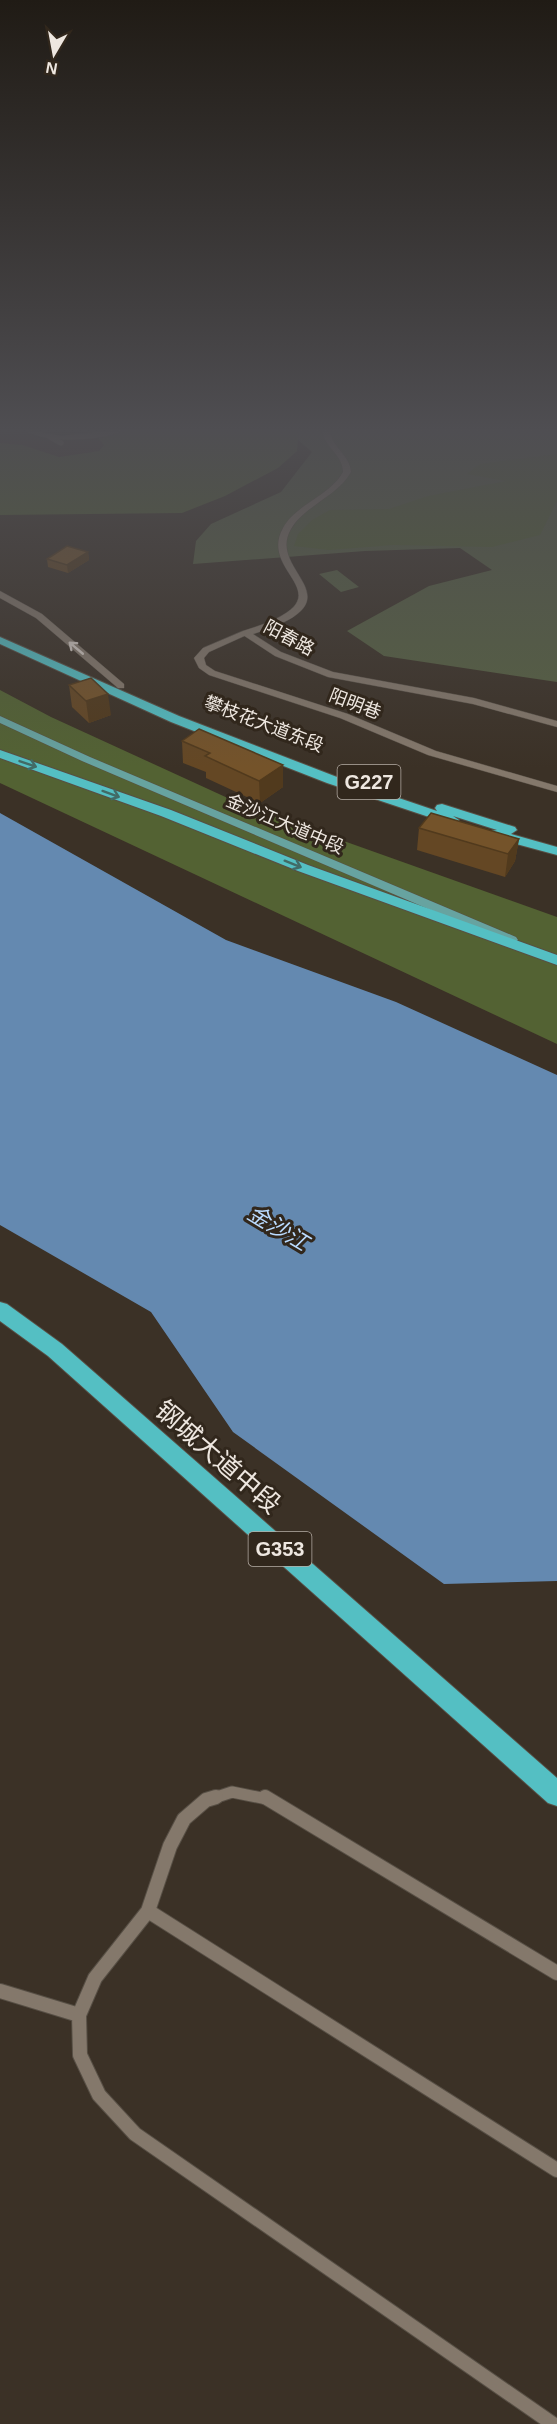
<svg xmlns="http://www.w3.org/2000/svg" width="557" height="2424" viewBox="0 0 557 2424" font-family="Arial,'Noto Sans SC',sans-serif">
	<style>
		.industrial { fill: #49362f }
		.green { fill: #576142 }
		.forest { fill: #536233 }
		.water { fill: #6489b0 }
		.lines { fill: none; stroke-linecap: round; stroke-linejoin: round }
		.lane-far2-casing { stroke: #574f45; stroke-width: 6 }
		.lane-far1-casing { stroke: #574f45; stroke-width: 13 }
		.lane-casing { stroke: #574f45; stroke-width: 16 }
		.street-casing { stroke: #574f45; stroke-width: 1 }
		.secondary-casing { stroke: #574f45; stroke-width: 1 }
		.primary-casing { stroke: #574f45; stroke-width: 1 }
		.highway-casing { stroke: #574f45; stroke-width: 2 }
		.lane-far2 { stroke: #84786b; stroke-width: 5 }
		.lane-far1 { stroke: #84786b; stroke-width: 11 }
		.lane { stroke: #84786b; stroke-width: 14 }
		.street { fill: #84786b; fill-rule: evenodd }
		.secondary { fill: #84786b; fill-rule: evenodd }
		.primary { fill: #67a3a0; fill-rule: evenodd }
		.highway { fill: #54bfc3; fill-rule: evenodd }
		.wall { fill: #644724 }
		.shaded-wall { fill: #513a1d }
		.building { fill: #74532a; stroke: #513a1d; stroke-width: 1.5 }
		.oneway { stroke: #d4cbc3 }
		.oneway2 { stroke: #416b67 }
		.labels { text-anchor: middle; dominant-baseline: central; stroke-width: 6; stroke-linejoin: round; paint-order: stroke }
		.far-street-label { font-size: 18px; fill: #eee7e0; stroke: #31271c }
		.shield { fill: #31271c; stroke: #b5ada5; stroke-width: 1.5 }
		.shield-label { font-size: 20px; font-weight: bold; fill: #eee7e0 }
		.water-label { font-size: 22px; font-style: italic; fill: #badbff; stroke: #31271c }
		.near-street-label { font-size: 26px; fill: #eee7e0; stroke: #31271c }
	</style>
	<rect width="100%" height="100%" fill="#3b3126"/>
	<!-- industrial -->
	<path class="industrial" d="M 0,429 L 20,429 L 39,438 L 60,439 L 96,435 L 104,445 L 99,451 L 59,457 L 23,445 L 0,443 Z"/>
	<!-- green -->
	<path class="green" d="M 299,429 L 557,429 L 557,682 L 384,656 L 347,631 L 429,586 L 492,570 L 460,548 L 365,551 L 193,564 L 196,541 L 211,524 L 281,492 L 312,452 L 298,440 Z
		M 337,570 L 359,587 L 341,592 L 319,574 Z"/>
	<!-- forest -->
	<path class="forest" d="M 116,429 L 299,429 L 297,451 L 278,468 L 225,496 L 182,513 L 0,515 L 0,443 L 23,445 L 59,457 L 99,451 L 104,445 L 96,435 Z
		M 557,454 L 557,501 L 540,535 L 492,547 L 393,545 L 329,550 L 294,546 L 298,534 L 312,520 L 330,510 L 389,509 L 428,496 L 506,481 L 467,474 L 480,464 Z
		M 0,690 L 51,717 L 243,805 L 557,917 L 557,1044 L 0,783 Z"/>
	<!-- water -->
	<path class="water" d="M 0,813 L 226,940 L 396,1002 L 557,1075 L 557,1581 L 444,1584 L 233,1432 L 151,1312 L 0,1225 Z"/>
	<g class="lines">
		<!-- lane-far2 casing -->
		<g class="lane-far2-casing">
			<path id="lane-far2" d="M 50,437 L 61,443"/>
		</g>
		<!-- lane-far1 casing -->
		<g class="lane-far1-casing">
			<path id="lane-far1" d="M 211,1799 L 232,1792 L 267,1799"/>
		</g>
		<!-- lane casing -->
		<g class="lane-casing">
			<path id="lane" d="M 216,1797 L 206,1800 L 184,1819 L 170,1846 L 148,1911 L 95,1978 L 79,2015 L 80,2055 L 99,2095 L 135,2134 L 553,2424
				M 265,1797 L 557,1973
				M 148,1911 L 557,2170
				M 0,1991 L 79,2015"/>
		</g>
		<!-- street casing -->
		<g class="street-casing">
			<path id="street" d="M 23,429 L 61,436 L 127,429 C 105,441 44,445 23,429 Z
				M 322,429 L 330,429 C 330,447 350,454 351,472 C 338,496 304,506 291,529 C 265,573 365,599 253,634 L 281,652 L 333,672 L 474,698 L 557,721 L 557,727 L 473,704 L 328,677 L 275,656 L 243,635 L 243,631 C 357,596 256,576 283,528 C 296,504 330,496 343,472 C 343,454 323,447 322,429 Z"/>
		</g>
		<!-- secondary casing -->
		<g class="secondary-casing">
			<path id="secondary" d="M 0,591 L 42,614 L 124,684 L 124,688 L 118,688 L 36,618 L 0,598 Z
				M 243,631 L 251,633 L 209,652 L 204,658 L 206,665 L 215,671 L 348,714 L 436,751 L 557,786 L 557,792 L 428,755 L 340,718 L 209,675 L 199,668 L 194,658 L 203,648 Z"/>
		</g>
		<!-- primary casing -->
		<g class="primary-casing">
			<path id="primary" d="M 0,716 L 90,757 L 516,937 L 518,940 L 512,944 L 508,943 L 82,761 L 0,723 Z"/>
		</g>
		<!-- highway casing -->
		<g class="highway-casing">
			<path id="highway" d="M 0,637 L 179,716 L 337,777 L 437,811 L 435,808 L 437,805 L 442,804 L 515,827 L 517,830 L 511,834 L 557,847 L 557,855 L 491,837 L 489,834 L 491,831 L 497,830 L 453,816 L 459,820 L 457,823 L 447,823 L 327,783 L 171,722 L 0,644 Z
				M 0,750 L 171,810 L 308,865 L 557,955 L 557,965 L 298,871 L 161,816 L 0,758 Z
				M 0,1302 L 7,1304 L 62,1344 L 557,1778 L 557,1806 L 548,1803 L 48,1356 L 0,1321 Z"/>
		</g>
		<!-- lane-far2 -->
		<use href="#lane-far2" class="lane-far2"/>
		<!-- lane-far1 -->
		<use href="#lane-far1" class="lane-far1"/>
		<!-- lane -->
		<use href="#lane" class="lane"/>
		<!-- street -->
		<use href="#street" class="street"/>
		<!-- secondary -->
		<use href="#secondary" class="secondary"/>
		<!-- primary -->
		<use href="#primary" class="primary"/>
		<!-- highway -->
		<use href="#highway" class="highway"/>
	</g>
	<!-- wall -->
	<path class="wall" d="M 88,552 L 89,560 L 68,573 L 48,567 L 47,559 Z
		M 69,685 L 111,715 L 89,723 L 72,707 Z
		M 199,729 L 283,787 L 260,803 L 206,778 L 206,772 L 183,763 L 182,741 Z
		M 419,828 L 519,839 L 515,861 L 505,877 L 417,850 Z"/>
	<!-- shaded-wall -->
	<path class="shaded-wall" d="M 88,552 L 89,560 L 68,573 L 67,565 Z
		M 108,694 L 111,715 L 89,723 L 86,701 Z
		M 283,765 L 283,787 L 260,803 L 259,781 Z
		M 519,839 L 515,861 L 505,877 L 508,854 Z"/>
	<!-- building -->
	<path class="building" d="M 67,546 L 88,552 L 67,565 L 47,559 Z
		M 91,678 L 108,694 L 86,701 L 69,685 Z
		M 199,729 L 283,765 L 259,781 L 205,756 L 210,753 L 182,741 Z
		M 431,813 L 519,839 L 508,854 L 419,828 Z"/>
	<!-- one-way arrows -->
	<defs><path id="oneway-shaft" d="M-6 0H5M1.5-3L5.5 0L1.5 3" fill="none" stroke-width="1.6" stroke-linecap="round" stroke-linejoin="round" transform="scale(1.5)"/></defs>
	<use class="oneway" href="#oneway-shaft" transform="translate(76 648) rotate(-140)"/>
	<g class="oneway2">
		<use href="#oneway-shaft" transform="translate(28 764) rotate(19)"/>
		<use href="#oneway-shaft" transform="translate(111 794) rotate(20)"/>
		<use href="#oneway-shaft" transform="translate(293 864) rotate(22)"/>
	</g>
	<!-- sky -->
	<linearGradient id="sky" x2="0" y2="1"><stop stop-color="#201b15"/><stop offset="0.56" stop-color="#4f4e52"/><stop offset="1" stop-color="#4f4e52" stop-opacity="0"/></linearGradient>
	<rect width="557" height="768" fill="url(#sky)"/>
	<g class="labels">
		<!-- far-street labels -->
		<g class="far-street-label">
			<text transform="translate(289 638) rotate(28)">阳春路</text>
			<text transform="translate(355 704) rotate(21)">阳明巷</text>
			<text transform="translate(264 724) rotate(21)">攀枝花大道东段</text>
			<text transform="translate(285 824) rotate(23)">金沙江大道中段</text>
		</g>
		<!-- shield labels -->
		<g class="shield">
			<rect x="337.5" y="765" width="63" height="34" rx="4.5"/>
			<rect x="248.5" y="1532" width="63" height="34" rx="4.5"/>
		</g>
		<g class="shield-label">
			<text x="369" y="782">G227</text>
			<text x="280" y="1549">G353</text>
		</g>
		<!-- water labels -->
		<g class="water-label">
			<text transform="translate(278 1228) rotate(31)">金沙江</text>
		</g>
		<!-- near-street labels -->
		<g class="near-street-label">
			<text transform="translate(218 1457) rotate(41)">钢城大道中段</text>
		</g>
	</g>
	<!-- north arrow -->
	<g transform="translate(54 54) rotate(190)" stroke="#31271c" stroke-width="4.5" paint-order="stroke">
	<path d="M0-4.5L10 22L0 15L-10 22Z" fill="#eee7e0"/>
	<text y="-9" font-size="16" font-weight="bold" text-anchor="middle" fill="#eee7e0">N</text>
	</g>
</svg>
